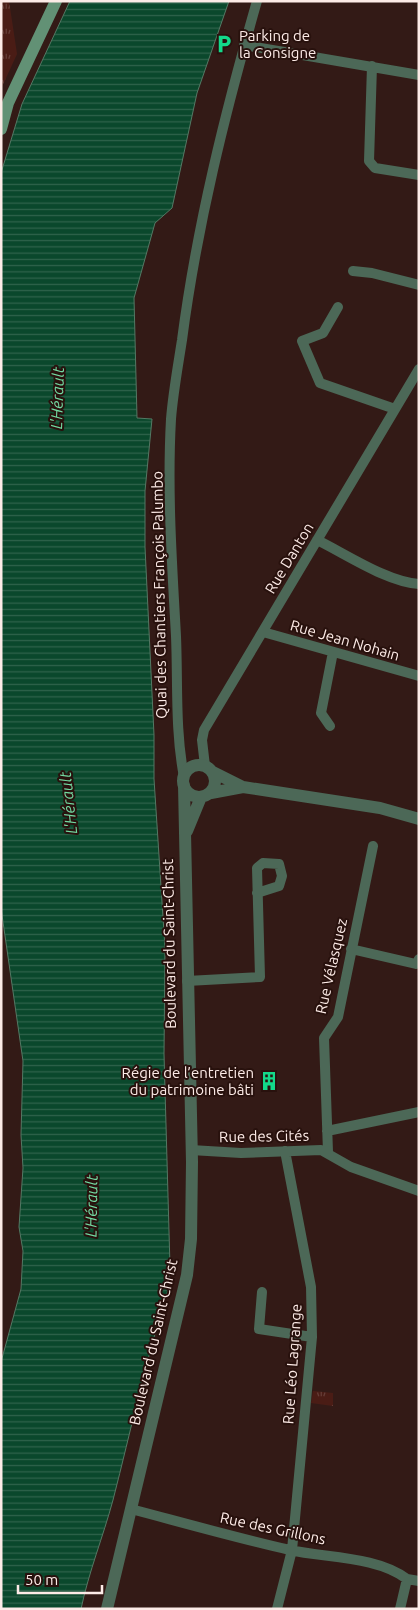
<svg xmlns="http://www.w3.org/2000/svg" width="420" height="1610" viewBox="0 0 420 1610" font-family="Ubuntu,sans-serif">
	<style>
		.grass { fill: url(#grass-tufts) }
		.water { fill: url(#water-rules); stroke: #537964 }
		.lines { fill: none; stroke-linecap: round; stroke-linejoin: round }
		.minor { stroke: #4c6857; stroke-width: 10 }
		.tertiary { stroke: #4c6857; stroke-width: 12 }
		.secondary { stroke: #629175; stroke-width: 12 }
		.labels { text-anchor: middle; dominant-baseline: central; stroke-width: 4; stroke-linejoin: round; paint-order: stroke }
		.poi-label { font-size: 15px; fill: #fdebe7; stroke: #28110d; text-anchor: start }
		.street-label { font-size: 15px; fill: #fdebe7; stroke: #28110d }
		.water-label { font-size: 16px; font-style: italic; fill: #73daa2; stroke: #28110d }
	</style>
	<defs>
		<pattern id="grass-tufts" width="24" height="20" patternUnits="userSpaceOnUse" patternTransform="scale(1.25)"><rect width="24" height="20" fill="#4a1c15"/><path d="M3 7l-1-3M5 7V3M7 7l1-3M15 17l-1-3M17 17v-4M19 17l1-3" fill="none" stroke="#653d37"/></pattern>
		<pattern id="water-rules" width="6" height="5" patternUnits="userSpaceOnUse" patternTransform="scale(1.25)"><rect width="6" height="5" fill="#0a482c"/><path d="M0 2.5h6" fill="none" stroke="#2f634b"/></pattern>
	</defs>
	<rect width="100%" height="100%" fill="#331a16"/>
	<!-- grass -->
	<path class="grass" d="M 1,1 L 9,1 L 17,54 L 1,89 Z
		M 313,1391 L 333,1393 L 333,1406 L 311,1403 Z"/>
	<!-- water -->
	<path class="water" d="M 70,1 L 229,1 L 197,93 L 172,208 L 155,223 L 134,298 L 137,418 L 152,419 L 145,491 L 145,547 L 154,735 L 154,779 L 165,948 L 164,1054 L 170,1267 L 168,1290 C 146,1359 131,1430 113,1500 C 103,1537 89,1571 81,1609 L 1,1609 L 1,1362 L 21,1289 L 23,1251 L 19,1227 L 23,1168 L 21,1135 L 23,1061 L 1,908 L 1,173 L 22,104 Z"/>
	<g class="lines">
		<!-- minor -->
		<path class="minor" d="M 244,45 L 419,75
			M 372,66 L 369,161 L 375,168 L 419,175
			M 353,271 L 372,273 L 419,285
			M 338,307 L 323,333 L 302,341 L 320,383 L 395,409
			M 317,540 C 346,554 387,582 419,584
			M 263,632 L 419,676
			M 330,726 L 321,713 L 333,652
			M 205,766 L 202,740 L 204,730 L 419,369
			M 184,777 C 175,730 178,684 176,636 C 172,564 167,491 171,419 C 173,393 178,366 182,340 C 197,225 225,113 257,1
			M 351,949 L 416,964 L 419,959
			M 187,981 L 260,977 L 257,868 L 263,863 L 279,864 L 282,876 L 279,886 L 257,893
			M 327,1131 L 419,1112
			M 191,1150 L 241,1153 L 321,1150 L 351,1167 L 419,1191
			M 328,1152 L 324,1038 L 338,1017 L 373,846
			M 262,1292 L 259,1329 L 312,1337
			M 131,1509 C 184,1523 237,1538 290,1550 C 325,1558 377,1556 407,1579
			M 277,1609 L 292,1550 L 312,1337 L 311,1287 L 285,1151
			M 400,1609 L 407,1579 L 419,1581"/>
		<!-- tertiary -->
		<path class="tertiary" d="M183 781a16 16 0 1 1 32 0a16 16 0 1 1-32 0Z
			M 213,772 L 243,787
			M 211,793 L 243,787 L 380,808 L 419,819
			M 187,831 L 201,797
			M 107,1609 L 187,1275 L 191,1239 L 192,1162 L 184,785"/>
		<!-- secondary -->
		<path class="secondary" d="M 1,129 L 8,103 L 56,1"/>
	</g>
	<!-- icons -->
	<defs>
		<g id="parking-bare" transform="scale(1.5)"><path d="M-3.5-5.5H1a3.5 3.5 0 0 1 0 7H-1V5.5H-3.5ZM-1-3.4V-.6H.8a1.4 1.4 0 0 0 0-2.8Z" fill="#13d98a" stroke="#28110d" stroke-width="2.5" paint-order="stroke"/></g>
		<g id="building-bare" transform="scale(1.5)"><path d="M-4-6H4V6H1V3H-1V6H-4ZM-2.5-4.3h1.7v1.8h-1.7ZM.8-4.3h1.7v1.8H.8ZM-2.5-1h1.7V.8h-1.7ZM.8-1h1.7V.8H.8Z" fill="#13d98a" stroke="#28110d" stroke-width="2.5" paint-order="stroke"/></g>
	</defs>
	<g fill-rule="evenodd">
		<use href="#parking-bare" x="224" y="44"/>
		<use href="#building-bare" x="269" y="1081"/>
	</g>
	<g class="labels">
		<!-- poi labels -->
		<g class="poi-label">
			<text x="239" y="35">Parking de<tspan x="239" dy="17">la Consigne</tspan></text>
			<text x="254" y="1072" text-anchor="end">Régie de l’entretien<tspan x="254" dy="17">du patrimoine bâti</tspan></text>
		</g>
		<!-- street labels -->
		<g class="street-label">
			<text transform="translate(289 558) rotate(-59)">Rue Danton</text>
			<text transform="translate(159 595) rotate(-91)">Quai des Chantiers François Palumbo</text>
			<text transform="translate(345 640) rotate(16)">Rue Jean Nohain</text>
			<text transform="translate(169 944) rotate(-91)">Boulevard du Saint-Christ</text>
			<text transform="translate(331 966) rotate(-77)">Rue Vélasquez</text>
			<text transform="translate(264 1136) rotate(-1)">Rue des Cités</text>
			<text transform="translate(153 1342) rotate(-77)">Boulevard du Saint-Christ</text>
			<text transform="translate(292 1364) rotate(-86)">Rue Léo Lagrange</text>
			<text transform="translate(273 1528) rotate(12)">Rue des Grillons</text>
		</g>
		<!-- water labels -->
		<g class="water-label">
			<text transform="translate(57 398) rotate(-88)">L'Hérault</text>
			<text transform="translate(68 803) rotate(-96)">L'Hérault</text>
			<text transform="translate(91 1206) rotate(-89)">L'Hérault</text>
		</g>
	</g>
	<!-- border -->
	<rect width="420" height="1610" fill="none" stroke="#fdebe7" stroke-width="5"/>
	<!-- scale -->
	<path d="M18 1585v8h84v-8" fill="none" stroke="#fdebe7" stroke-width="2.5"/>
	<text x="25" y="1585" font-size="15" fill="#fdebe7" stroke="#28110d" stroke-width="4" paint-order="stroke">50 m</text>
</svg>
